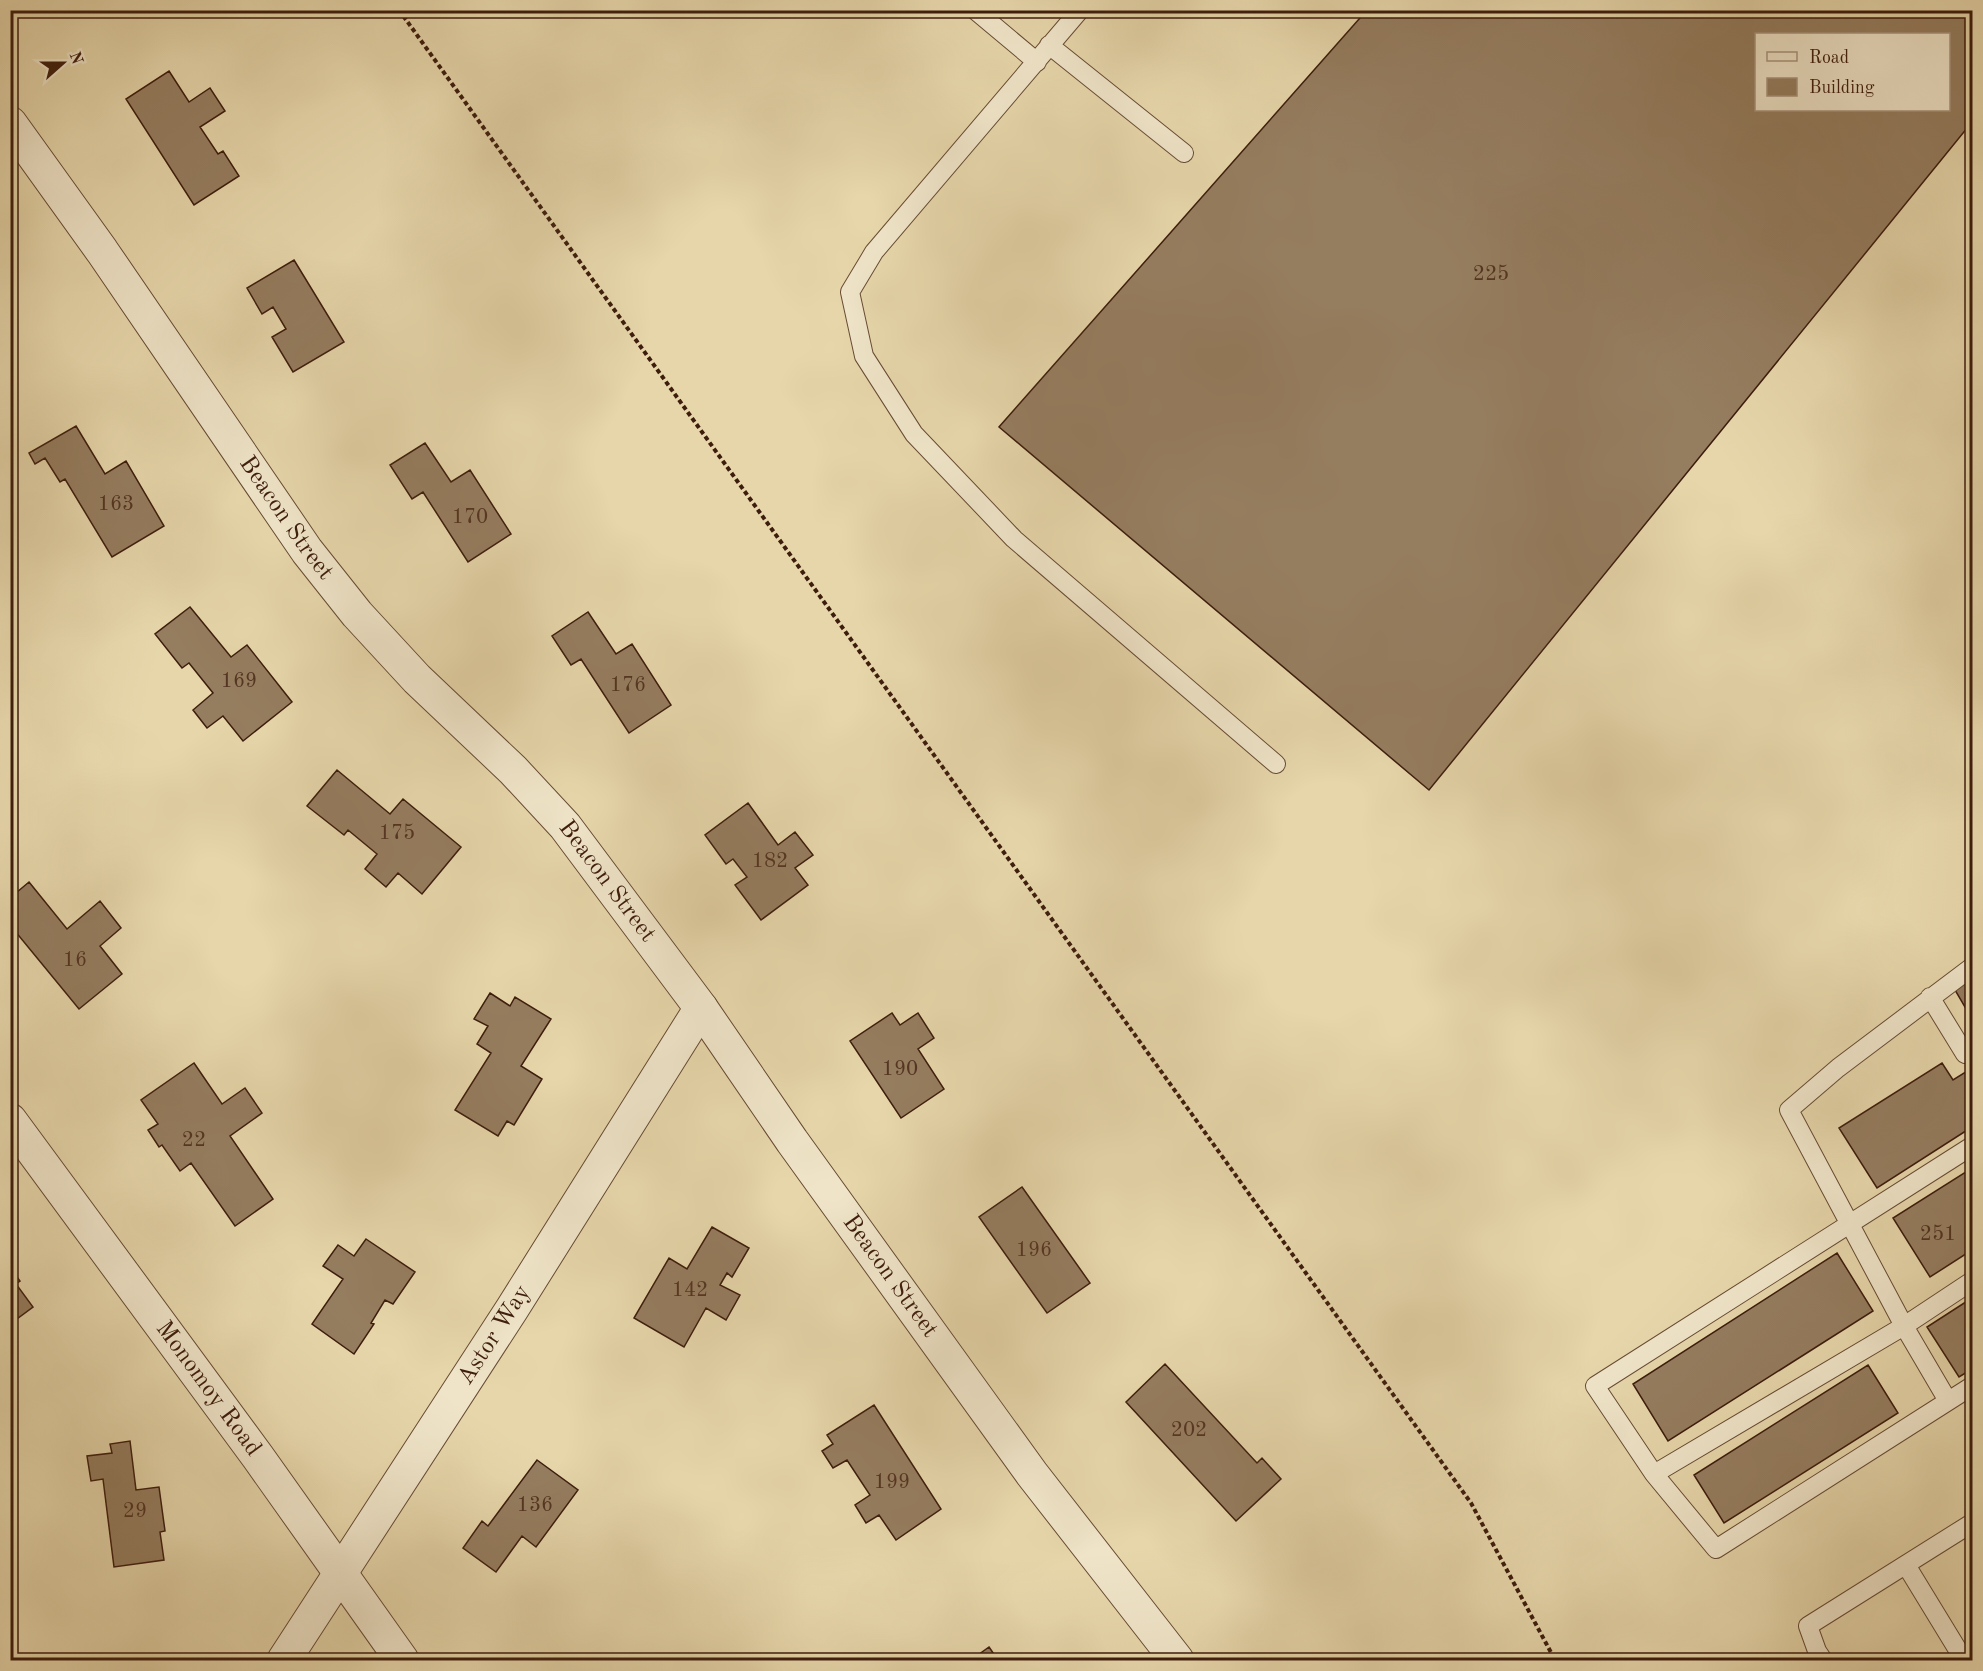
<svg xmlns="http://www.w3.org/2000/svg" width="1983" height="1671" viewBox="0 0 1983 1671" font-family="'Old Standard TT',serif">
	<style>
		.building { fill: #957d5f; stroke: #3e1d0d; stroke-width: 1.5; fill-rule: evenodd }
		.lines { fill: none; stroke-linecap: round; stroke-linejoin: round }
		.lane-casing { stroke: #684b34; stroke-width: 20 }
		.street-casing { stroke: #684b34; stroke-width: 35 }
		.path { stroke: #3e1d0d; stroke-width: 4; stroke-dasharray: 4.5 3; stroke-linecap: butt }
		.lane { stroke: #efe4c8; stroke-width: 18 }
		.street { stroke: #efe4c8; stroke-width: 33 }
		.labels { text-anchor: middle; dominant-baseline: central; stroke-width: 6; stroke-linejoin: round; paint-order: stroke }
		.number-label { font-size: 21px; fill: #543522 }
		.street-label { font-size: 24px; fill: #3e1d0d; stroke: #efe4c8 }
	</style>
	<rect width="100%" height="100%" fill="#e6d6aa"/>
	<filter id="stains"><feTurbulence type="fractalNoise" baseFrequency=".00333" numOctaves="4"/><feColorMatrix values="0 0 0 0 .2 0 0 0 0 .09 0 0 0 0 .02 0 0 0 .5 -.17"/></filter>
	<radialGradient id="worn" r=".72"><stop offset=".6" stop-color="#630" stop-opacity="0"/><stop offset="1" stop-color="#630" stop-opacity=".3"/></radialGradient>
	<!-- building -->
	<path class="building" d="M 1367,10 L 1972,10 L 1972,122 L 1429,790 L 999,427 ZM 1756,34 L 1948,34 L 1948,110 L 1756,110 Z
		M 169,71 L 189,102 L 210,88 L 225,111 L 200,127 L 218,154 L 223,151 L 239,176 L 194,205 L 126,99 Z
		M 294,260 L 344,342 L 293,372 L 272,337 L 286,329 L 273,307 L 262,314 L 247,288 Z
		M 76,426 L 105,474 L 126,461 L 164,526 L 112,557 L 65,479 L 60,482 L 45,458 L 35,464 L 29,453 Z
		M 425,443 L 451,482 L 470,470 L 511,534 L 468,562 L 423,492 L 412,499 L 390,465 Z
		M 190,607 L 231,657 L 247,645 L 292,702 L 243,741 L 223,716 L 207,728 L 193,710 L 213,693 L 189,663 L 182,668 L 155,634 Z
		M 588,612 L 616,654 L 632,644 L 671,705 L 629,733 L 581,659 L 571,665 L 552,636 Z
		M 337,770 L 390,814 L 403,799 L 461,847 L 422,894 L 398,873 L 386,887 L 365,869 L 377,854 L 348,830 L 344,835 L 307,806 Z
		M 748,803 L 778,845 L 795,832 L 813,855 L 795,868 L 808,885 L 761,920 L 735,885 L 747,877 L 733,859 L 726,864 L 705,835 Z
		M 29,882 L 67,929 L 100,901 L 121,928 L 100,946 L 122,974 L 79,1009 L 10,925 L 10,898 Z
		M 1972,978 L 1972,1019 L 1955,990 Z
		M 490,993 L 510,1006 L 515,997 L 551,1019 L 521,1066 L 542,1079 L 514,1125 L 507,1121 L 498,1136 L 455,1110 L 491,1053 L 477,1044 L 488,1026 L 474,1019 Z
		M 892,1013 L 900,1025 L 918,1013 L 934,1038 L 918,1049 L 944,1089 L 901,1118 L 850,1041 Z
		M 194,1063 L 222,1104 L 245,1088 L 262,1113 L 230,1136 L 273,1199 L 235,1226 L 191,1163 L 180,1171 L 162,1145 L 159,1147 L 148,1130 L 158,1124 L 141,1100 Z
		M 1942,1063 L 1953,1080 L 1972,1068 L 1972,1127 L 1877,1188 L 1839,1128 Z
		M 1972,1168 L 1972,1250 L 1930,1277 L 1893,1218 Z
		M 1022,1187 L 1090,1283 L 1047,1313 L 979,1217 Z
		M 712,1227 L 749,1248 L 732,1277 L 727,1273 L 720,1285 L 740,1295 L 726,1320 L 706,1308 L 684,1347 L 634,1318 L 669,1258 L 687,1269 Z
		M 366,1239 L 415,1272 L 393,1304 L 385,1300 L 371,1323 L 374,1324 L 354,1354 L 312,1324 L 343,1279 L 323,1266 L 338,1245 L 354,1256 Z
		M 1837,1253 L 1873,1311 L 1668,1441 L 1633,1384 Z
		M 10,1267 L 20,1281 L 16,1284 L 33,1307 L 10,1324 Z
		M 1972,1298 L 1972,1369 L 1959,1377 L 1927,1327 Z
		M 1165,1364 L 1257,1463 L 1262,1458 L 1281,1479 L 1236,1521 L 1126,1402 Z
		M 1868,1365 L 1898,1413 L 1724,1523 L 1694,1475 Z
		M 874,1405 L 941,1509 L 896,1540 L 879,1515 L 866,1523 L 855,1505 L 870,1495 L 847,1460 L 833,1468 L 822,1451 L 833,1444 L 827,1435 Z
		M 130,1441 L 136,1490 L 159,1487 L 165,1531 L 160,1532 L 164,1560 L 114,1567 L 103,1479 L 91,1481 L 87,1456 L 112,1453 L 110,1444 Z
		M 537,1460 L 578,1490 L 536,1547 L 522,1536 L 496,1572 L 463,1548 L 482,1521 L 488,1526 Z
		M 989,1647 L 998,1660 L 971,1660 Z"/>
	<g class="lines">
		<!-- lane casing -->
		<g class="lane-casing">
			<path id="lane" d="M 975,10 L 1037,62
				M 1080,10 L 874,252 L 850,292 L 864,356 L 914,434 L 1014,539 L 1276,764
				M 1049,45 L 1184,153
				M 1972,967 L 1838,1068 L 1789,1110 L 1904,1326 L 1654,1474 L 1595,1386 L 1972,1146
				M 1930,997 L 1965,1054 L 1972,1049
				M 1948,1401 L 1904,1326 L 1972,1281
				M 1654,1474 L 1716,1549 L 1972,1386
				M 1906,1565 L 1964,1660
				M 1823,1660 L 1817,1651 L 1808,1626 L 1972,1523"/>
		</g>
		<!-- street casing -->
		<g class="street-casing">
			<g id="street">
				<path id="s1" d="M 10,123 L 102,251 L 307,551 L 357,614 L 417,679 L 513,770 L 565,826 L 701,1008 L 792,1141 L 1032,1474 L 1177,1660"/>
				<path id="s2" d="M 10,1120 L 258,1457 L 402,1660"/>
				<path id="s3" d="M 284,1660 L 512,1309 L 701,1008"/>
			</g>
		</g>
		<!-- path -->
		<path class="path" d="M 399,10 L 1471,1503 L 1555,1660"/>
		<!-- lane -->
		<use href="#lane" class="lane"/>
		<!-- street -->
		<use href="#street" class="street"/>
	</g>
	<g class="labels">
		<!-- number labels -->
		<g class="number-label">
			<text x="1491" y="274">225</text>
			<text x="116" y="504">163</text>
			<text x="470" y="517">170</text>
			<text x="239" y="681">169</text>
			<text x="628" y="685">176</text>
			<text x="397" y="833">175</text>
			<text x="770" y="861">182</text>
			<text x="75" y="960">16</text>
			<text x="900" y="1069">190</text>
			<text x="194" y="1140">22</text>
			<text x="1938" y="1234">251</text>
			<text x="1034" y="1250">196</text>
			<text x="690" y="1290">142</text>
			<text x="1189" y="1430">202</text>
			<text x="892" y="1482">199</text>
			<text x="535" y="1505">136</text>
			<text x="135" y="1511">29</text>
		</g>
		<!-- street labels -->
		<g class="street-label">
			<text stroke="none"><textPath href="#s1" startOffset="482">Beacon Street</textPath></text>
			<text stroke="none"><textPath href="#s1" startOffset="968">Beacon Street</textPath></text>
			<text stroke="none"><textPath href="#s1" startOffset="1454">Beacon Street</textPath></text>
			<text stroke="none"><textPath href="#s3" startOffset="387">Astor Way</textPath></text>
			<text stroke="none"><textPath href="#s2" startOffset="334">Monomoy Road</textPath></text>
		</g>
	</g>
	<!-- margin -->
	<rect width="1983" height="1671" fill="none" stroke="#e6d6aa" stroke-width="36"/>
	<rect x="12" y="12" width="1959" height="1647" fill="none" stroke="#3e1d0d" stroke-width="3"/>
	<rect x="18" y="18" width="1947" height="1635" fill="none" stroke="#3e1d0d" stroke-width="1.5"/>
	<!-- legend -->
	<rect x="1755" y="33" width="195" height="78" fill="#efe4c8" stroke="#a8947d" stroke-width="1.5"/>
	<rect x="1767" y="52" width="30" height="9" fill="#efe4c8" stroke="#a8947d" stroke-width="1.5"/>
	<text x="1809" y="63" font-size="18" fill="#3e1d0d">Road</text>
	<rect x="1767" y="78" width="30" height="18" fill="#957d5f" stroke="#a8947d" stroke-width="1.5"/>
	<text x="1809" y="93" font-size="18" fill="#3e1d0d">Building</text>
	<!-- north arrow -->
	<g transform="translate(63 63) rotate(69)" stroke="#efe4c8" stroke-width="4.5" paint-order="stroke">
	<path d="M0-4.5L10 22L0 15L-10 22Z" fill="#3e1d0d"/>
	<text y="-9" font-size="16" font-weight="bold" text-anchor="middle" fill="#3e1d0d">N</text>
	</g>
	<rect width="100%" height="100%" filter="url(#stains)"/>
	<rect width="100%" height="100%" fill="url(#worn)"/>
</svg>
